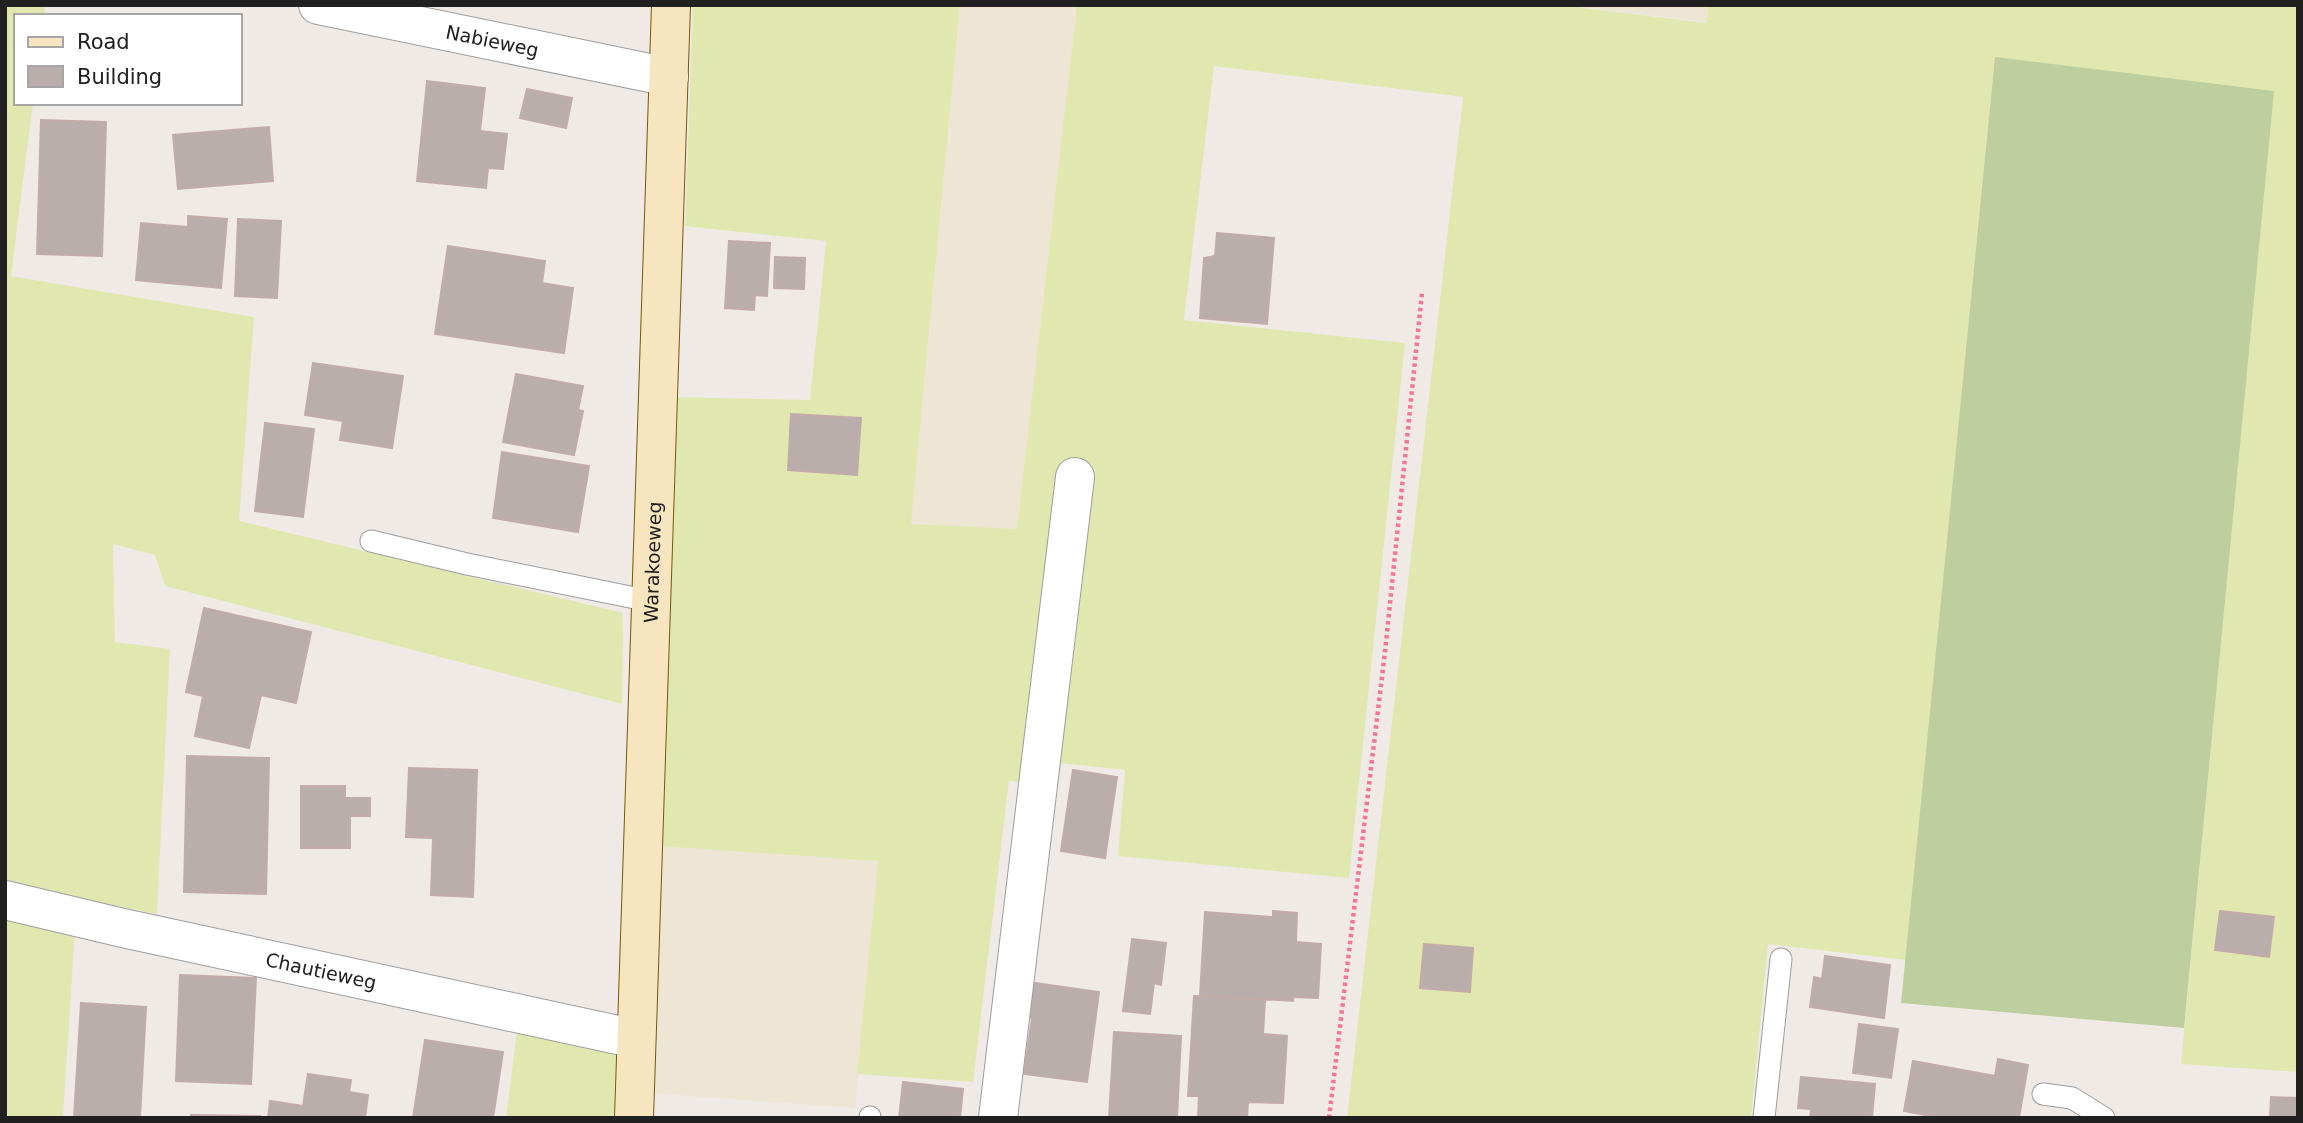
<svg xmlns="http://www.w3.org/2000/svg" width="2303" height="1123" viewBox="0 0 2303 1123" font-family="'DejaVu Sans',sans-serif">
	<style>
		.farmland { fill: #eee6d4 }
		.grass { fill: #e0e8b0 }
		.forest { fill: #bece9e }
		.building { fill: #baaead; stroke: #c2acaa; stroke-width: 2 }
		.lines { fill: none; stroke-linecap: round; stroke-linejoin: round }
		.lane-casing { stroke: #9d9d9d; stroke-width: 23 }
		.street-casing { stroke: #9d9d9d; stroke-width: 40 }
		.secondary-casing { stroke: #74590a; stroke-width: 40 }
		.path { stroke: #f37597; stroke-width: 4.5; stroke-dasharray: 3.5 3.5; stroke-linecap: butt }
		.lane { stroke: #fff; stroke-width: 21 }
		.street { stroke: #fff; stroke-width: 38 }
		.secondary { stroke: #f7e5bf; stroke-width: 38 }
		.labels { text-anchor: middle; dominant-baseline: central; stroke-width: 5; stroke-linejoin: round; paint-order: stroke }
		.street-label { font-size: 19px; fill: #202020; stroke: #fff }
	</style>
	<rect width="100%" height="100%" fill="#f0eae7"/>
	<!-- farmland -->
	<path class="farmland" d="M 960,5 L 1078,5 L 1028,530 L 911,524 Z
		M 1561,5 L 1708,5 L 1707,22 Z
		M 658,846 L 878,861 L 855,1108 L 648,1093 Z"/>
	<!-- grass -->
	<path class="grass" d="M 5,5 L 45,5 L 44,16 L 16,16 L 16,103 L 33,103 L 11,276 L 254,317 L 239,521 L 623,613 L 622,704 L 165,586 L 155,555 L 113,544 L 115,642 L 170,649 L 157,914 L 5,883 Z
		M 693,5 L 960,5 L 911,524 L 1017,529 L 1077,5 L 1560,5 L 1706,23 L 1708,5 L 2298,5 L 2298,1072 L 2181,1064 L 2273,91 L 1995,58 L 1906,960 L 1768,944 L 1751,1118 L 1347,1118 L 1463,97 L 1214,66 L 1184,320 L 1405,343 L 1349,878 L 1118,856 L 1125,770 L 1060,763 L 1058,786 L 1009,781 L 973,1082 L 857,1074 L 878,861 L 658,846 L 678,397 L 810,400 L 826,241 L 685,226 Z
		M 5,914 L 75,929 L 63,1118 L 5,1118 Z
		M 517,1031 L 618,1051 L 615,1118 L 506,1118 Z"/>
	<!-- forest -->
	<path class="forest" d="M 1995,57 L 2274,91 L 2184,1028 L 1901,1003 Z"/>
	<!-- building -->
	<path class="building" d="M 427,81 L 485,88 L 480,131 L 507,134 L 503,169 L 488,168 L 486,188 L 417,181 Z
		M 527,89 L 572,98 L 566,128 L 520,118 Z
		M 41,120 L 106,122 L 102,256 L 37,254 Z
		M 269,127 L 273,181 L 178,189 L 173,135 Z
		M 188,216 L 227,219 L 221,288 L 136,280 L 141,223 L 188,227 Z
		M 238,219 L 281,221 L 277,298 L 235,296 Z
		M 1217,233 L 1274,238 L 1267,324 L 1200,318 L 1204,258 L 1215,256 Z
		M 729,241 L 770,243 L 767,296 L 755,295 L 754,310 L 725,308 Z
		M 448,246 L 545,261 L 542,283 L 573,288 L 564,353 L 435,334 Z
		M 775,257 L 805,258 L 804,289 L 774,288 Z
		M 313,363 L 403,376 L 392,448 L 340,440 L 343,421 L 305,415 Z
		M 516,374 L 583,386 L 578,410 L 583,411 L 574,455 L 503,442 Z
		M 791,414 L 861,418 L 857,475 L 788,470 Z
		M 265,423 L 314,429 L 303,517 L 255,511 Z
		M 502,452 L 589,466 L 578,532 L 493,518 Z
		M 204,608 L 311,632 L 296,703 L 261,695 L 249,748 L 195,736 L 203,696 L 186,692 Z
		M 187,756 L 269,758 L 266,894 L 184,892 Z
		M 409,768 L 477,770 L 473,897 L 431,895 L 433,838 L 406,837 Z
		M 1073,770 L 1117,777 L 1105,858 L 1061,851 Z
		M 301,786 L 345,786 L 345,798 L 370,798 L 370,816 L 350,816 L 350,848 L 301,848 Z
		M 1273,911 L 1297,913 L 1296,942 L 1321,944 L 1318,998 L 1293,997 L 1293,1001 L 1200,995 L 1205,912 L 1273,917 Z
		M 2220,911 L 2274,917 L 2269,957 L 2215,950 Z
		M 1132,939 L 1166,943 L 1161,985 L 1154,983 L 1150,1014 L 1123,1011 Z
		M 1424,944 L 1473,948 L 1470,992 L 1420,988 Z
		M 1825,956 L 1890,965 L 1884,1018 L 1810,1007 L 1814,977 L 1822,979 Z
		M 180,975 L 256,978 L 251,1084 L 176,1081 Z
		M 1028,982 L 1099,992 L 1087,1082 L 1024,1074 L 1032,1018 L 1024,1017 Z
		M 1194,996 L 1265,1000 L 1263,1034 L 1287,1036 L 1283,1103 L 1248,1102 L 1247,1118 L 1198,1118 L 1199,1096 L 1188,1096 Z
		M 81,1003 L 146,1007 L 140,1118 L 74,1117 Z
		M 1859,1024 L 1898,1029 L 1891,1078 L 1853,1073 Z
		M 1114,1032 L 1181,1036 L 1177,1118 L 1109,1118 Z
		M 425,1040 L 503,1052 L 493,1118 L 413,1118 Z
		M 1998,1059 L 2028,1065 L 2019,1118 L 1941,1118 L 1904,1111 L 1913,1061 L 1995,1076 Z
		M 308,1074 L 351,1080 L 349,1092 L 368,1095 L 365,1118 L 268,1118 L 270,1101 L 303,1106 Z
		M 1801,1077 L 1875,1084 L 1872,1118 L 1810,1118 L 1811,1109 L 1798,1108 Z
		M 903,1082 L 963,1089 L 960,1118 L 899,1118 Z
		M 2271,1097 L 2298,1098 L 2297,1118 L 2270,1118 Z
		M 191,1115 L 260,1116 L 260,1118 L 191,1118 Z"/>
	<g class="lines">
		<!-- lane casing -->
		<g class="lane-casing">
			<path id="lane" d="M 371,541 L 467,564 L 650,601
				M 2043,1094 L 2072,1098 L 2104,1118
				M 870,1118 L 870,1117
				M 1764,1118 L 1781,959"/>
		</g>
		<!-- street casing -->
		<g class="street-casing">
			<g id="street">
				<path id="s1" d="M 318,5 L 669,77"/>
				<path id="s2" d="M 5,900 L 123,928 L 636,1039"/>
				<path d="M 998,1118 L 1075,477"/>
			</g>
		</g>
		<!-- secondary casing -->
		<g class="secondary-casing">
			<g id="secondary">
				<path id="s3" d="M 634,1118 L 671,5"/>
			</g>
		</g>
		<!-- path -->
		<path class="path" d="M 1329,1118 L 1385,652 L 1422,293"/>
		<!-- lane -->
		<use href="#lane" class="lane"/>
		<!-- street -->
		<use href="#street" class="street"/>
		<!-- secondary -->
		<use href="#secondary" class="secondary"/>
	</g>
	<g class="labels">
		<!-- street labels -->
		<g class="street-label">
			<text stroke="none"><textPath href="#s1" startOffset="178">Nabieweg</textPath></text>
			<text stroke="none"><textPath href="#s3" startOffset="556">Warakoeweg</textPath></text>
			<text stroke="none"><textPath href="#s2" startOffset="324">Chautieweg</textPath></text>
		</g>
	</g>
	<!-- border -->
	<rect width="2303" height="1123" fill="none" stroke="#202020" stroke-width="14"/>
	<!-- legend -->
	<rect x="14" y="14" width="228" height="91" fill="#ffffff" stroke="#a6a6a6" stroke-width="2"/>
	<rect x="28" y="37" width="35" height="10" fill="#f7e5bf" stroke="#a6a6a6" stroke-width="2"/>
	<text x="77" y="49" font-size="21" fill="#202020">Road</text>
	<rect x="28" y="66" width="35" height="21" fill="#baaead" stroke="#a6a6a6" stroke-width="2"/>
	<text x="77" y="84" font-size="21" fill="#202020">Building</text>
</svg>
